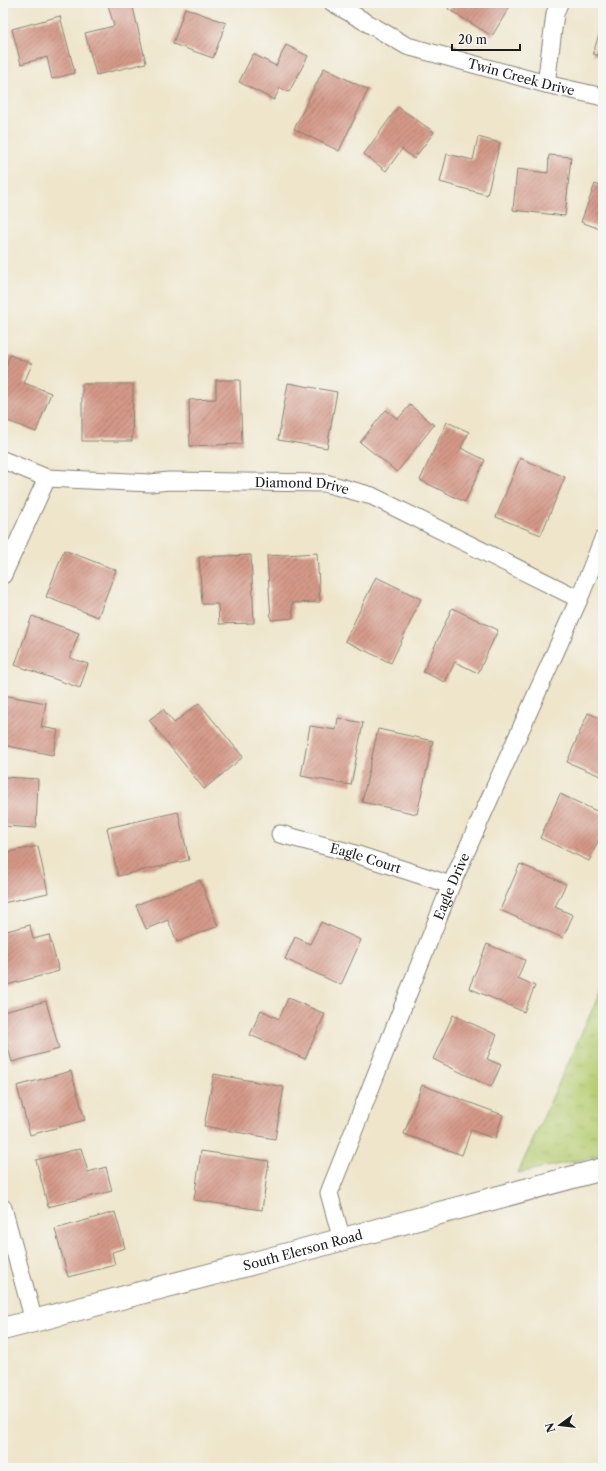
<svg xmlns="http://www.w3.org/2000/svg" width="606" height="1471" viewBox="0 0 606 1471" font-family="'Libre Caslon Text',serif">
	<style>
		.grass { fill: url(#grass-tufts); stroke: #687446 }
		.building { fill: url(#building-hatch) }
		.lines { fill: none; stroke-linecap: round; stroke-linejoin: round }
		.minor-casing { stroke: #858073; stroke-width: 19 }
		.tertiary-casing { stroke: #858073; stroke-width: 24 }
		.minor { stroke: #fff; stroke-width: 17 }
		.tertiary { stroke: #fff; stroke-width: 22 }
		.labels { text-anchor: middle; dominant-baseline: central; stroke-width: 3; stroke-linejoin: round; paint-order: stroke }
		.street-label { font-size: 13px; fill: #1c1c1c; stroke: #f6f6f2 }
	</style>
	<defs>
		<pattern id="grass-tufts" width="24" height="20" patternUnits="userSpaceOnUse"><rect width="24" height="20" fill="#b5cc71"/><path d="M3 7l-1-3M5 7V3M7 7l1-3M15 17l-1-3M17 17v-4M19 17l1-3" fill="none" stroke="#9baf61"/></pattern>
		<pattern id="building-hatch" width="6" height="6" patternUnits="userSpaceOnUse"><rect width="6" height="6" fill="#d49988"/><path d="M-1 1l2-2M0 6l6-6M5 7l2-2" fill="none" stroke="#ab7c6e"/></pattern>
	</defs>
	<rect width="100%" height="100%" fill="#f6f6f2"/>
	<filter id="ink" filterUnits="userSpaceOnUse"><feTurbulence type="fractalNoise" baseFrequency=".025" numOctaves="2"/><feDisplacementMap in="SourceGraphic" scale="8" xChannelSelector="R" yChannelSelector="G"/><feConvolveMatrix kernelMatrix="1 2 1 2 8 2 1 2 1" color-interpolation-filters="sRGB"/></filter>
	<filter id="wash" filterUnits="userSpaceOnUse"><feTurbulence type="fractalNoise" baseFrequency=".012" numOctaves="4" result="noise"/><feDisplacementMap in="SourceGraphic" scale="16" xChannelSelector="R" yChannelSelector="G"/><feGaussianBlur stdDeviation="0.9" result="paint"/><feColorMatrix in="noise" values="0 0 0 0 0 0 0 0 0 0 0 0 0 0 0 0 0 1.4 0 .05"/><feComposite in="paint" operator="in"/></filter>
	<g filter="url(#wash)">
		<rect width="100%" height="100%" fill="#eee5ca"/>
		<!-- grass -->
		<path class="grass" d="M 603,986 L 603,1155 L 518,1173 Z"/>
		<g id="blocks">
			<!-- building -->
			<path class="building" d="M 116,3 L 132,3 L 146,63 L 96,75 L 85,33 L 114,26 L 108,5 Z
				M 452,3 L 504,3 L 510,6 L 492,36 L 448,9 Z
				M 185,8 L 226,23 L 213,58 L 173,44 Z
				M 60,16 L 75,73 L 52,79 L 47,57 L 21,64 L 12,29 Z
				M 603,21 L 603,57 L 593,54 Z
				M 286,45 L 308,56 L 289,92 L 280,88 L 274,100 L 239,82 L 253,54 L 276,66 Z
				M 324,68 L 368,90 L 339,151 L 294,129 Z
				M 398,107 L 434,132 L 414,159 L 402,149 L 386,171 L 364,154 Z
				M 478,137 L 500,143 L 487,195 L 440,182 L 447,154 L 473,160 Z
				M 549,155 L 571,157 L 565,216 L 513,210 L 517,169 L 548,173 Z
				M 595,184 L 603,187 L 603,230 L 581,222 Z
				M 10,355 L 32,364 L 24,383 L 51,393 L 36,432 L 3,419 L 3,374 Z
				M 216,380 L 240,380 L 242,444 L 190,446 L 189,400 L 216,399 Z
				M 288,383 L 337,392 L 327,448 L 278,440 Z
				M 82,384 L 133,384 L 132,441 L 82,441 Z
				M 410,405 L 434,425 L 397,472 L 360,442 L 386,410 L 398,419 Z
				M 447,422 L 469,432 L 461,448 L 485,460 L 465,502 L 420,480 Z
				M 520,458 L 565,477 L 541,535 L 496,517 Z
				M 64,550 L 116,570 L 98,617 L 46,597 Z
				M 317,553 L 320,602 L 292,603 L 293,618 L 271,620 L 267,556 Z
				M 251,555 L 254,623 L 219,624 L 218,604 L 202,604 L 199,557 Z
				M 376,577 L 421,599 L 391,663 L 345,641 Z
				M 452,608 L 498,630 L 478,673 L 455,662 L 445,682 L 423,672 Z
				M 32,616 L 79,633 L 70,658 L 88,664 L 80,688 L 15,665 Z
				M 3,695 L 46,703 L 41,727 L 58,730 L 53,755 L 3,745 Z
				M 199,703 L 243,757 L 204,789 L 149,720 L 163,709 L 174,723 Z
				M 588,713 L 603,719 L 603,777 L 567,762 Z
				M 338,718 L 363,723 L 351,785 L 301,776 L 310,726 L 336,730 Z
				M 378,729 L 433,741 L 417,814 L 362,802 Z
				M 3,777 L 38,779 L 36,828 L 3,826 Z
				M 560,794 L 603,814 L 603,830 L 589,861 L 540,838 Z
				M 178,812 L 189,860 L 118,876 L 107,828 Z
				M 38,846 L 48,893 L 3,903 L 3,853 Z
				M 520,864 L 566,884 L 555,907 L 573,915 L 563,938 L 500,910 Z
				M 200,880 L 218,926 L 177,942 L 168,920 L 146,929 L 136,905 Z
				M 321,922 L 361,940 L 341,985 L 285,959 L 295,937 L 310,944 Z
				M 30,925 L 33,939 L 49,935 L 59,971 L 3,986 L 3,932 Z
				M 487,944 L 525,960 L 518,978 L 535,986 L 524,1012 L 469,988 Z
				M 288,998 L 325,1014 L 305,1059 L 250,1035 L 261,1010 L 279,1019 Z
				M 46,1001 L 59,1049 L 12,1062 L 3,1029 L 3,1012 Z
				M 453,1015 L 497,1035 L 487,1059 L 501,1065 L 491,1087 L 433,1059 Z
				M 71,1071 L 85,1120 L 30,1135 L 17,1086 Z
				M 214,1074 L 284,1087 L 275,1139 L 204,1126 Z
				M 422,1085 L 503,1115 L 495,1139 L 471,1130 L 462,1155 L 404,1134 Z
				M 81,1148 L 88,1172 L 106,1167 L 112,1191 L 48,1207 L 36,1160 Z
				M 201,1151 L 269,1161 L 262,1210 L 194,1200 Z
				M 115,1212 L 125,1248 L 112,1252 L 115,1265 L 68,1277 L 55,1229 Z"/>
		</g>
	</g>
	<g filter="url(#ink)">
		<use href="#blocks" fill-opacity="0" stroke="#858073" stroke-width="1"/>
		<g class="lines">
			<!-- minor casing -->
			<g class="minor-casing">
				<g id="minor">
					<path id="s1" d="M 333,3 L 407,46 L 546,84 L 603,97"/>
					<path d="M 546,84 L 555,14 L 559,3"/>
					<path id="s2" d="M 3,460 L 47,478 L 150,483 L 169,481 L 325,483 L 372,496 L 579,599"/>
					<path d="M 3,575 L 47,478"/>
					<path id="s3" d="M 280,834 L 352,853 L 451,885"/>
					<path d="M 3,1208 L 34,1321"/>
					<path id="s4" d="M 342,1240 L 329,1193 L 451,885 L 579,599 L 603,539"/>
				</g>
			</g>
			<!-- tertiary casing -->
			<g class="tertiary-casing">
				<g id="tertiary">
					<path id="s5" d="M 3,1329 L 262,1261 L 603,1169"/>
				</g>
			</g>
			<!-- minor -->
			<use href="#minor" class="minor"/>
			<!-- tertiary -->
			<use href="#tertiary" class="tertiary"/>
		</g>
	</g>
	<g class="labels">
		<!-- street labels -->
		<g class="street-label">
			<text stroke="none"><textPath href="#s1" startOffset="204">Twin Creek Drive</textPath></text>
			<text stroke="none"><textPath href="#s2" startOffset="303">Diamond Drive</textPath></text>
			<text stroke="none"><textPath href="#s3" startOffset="89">Eagle Court</textPath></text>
			<text stroke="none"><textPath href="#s4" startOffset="379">Eagle Drive</textPath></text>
			<text stroke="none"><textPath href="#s5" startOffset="310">South Elerson Road</textPath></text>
		</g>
	</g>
	<!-- margin -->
	<rect width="606" height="1471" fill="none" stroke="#f6f6f2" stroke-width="16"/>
	<!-- north arrow -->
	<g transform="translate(560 1425) rotate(255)" stroke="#f6f6f2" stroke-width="3" paint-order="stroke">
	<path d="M0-3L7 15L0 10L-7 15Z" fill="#1c1c1c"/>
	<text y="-6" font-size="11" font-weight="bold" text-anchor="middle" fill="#1c1c1c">N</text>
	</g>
	<!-- scale -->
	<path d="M452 44v6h68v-6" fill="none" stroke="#1c1c1c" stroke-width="2"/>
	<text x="458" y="44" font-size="12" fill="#1c1c1c" stroke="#f6f6f2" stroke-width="3" paint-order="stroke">20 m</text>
</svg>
